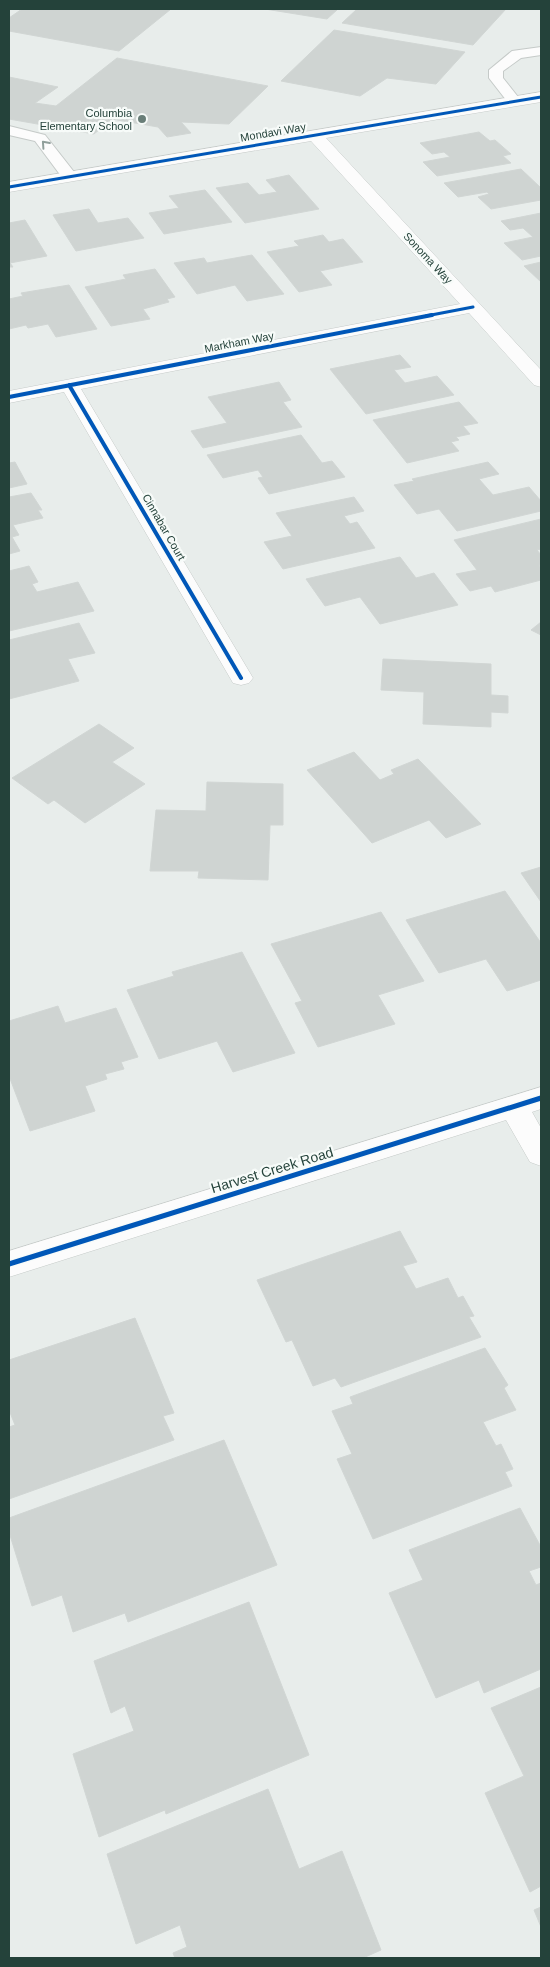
<svg xmlns="http://www.w3.org/2000/svg" width="550" height="1967" viewBox="0 0 550 1967" font-family="Arial,sans-serif">
	<style>
		.building { fill: #cfd4d2; stroke: #d1d6d4 }
		.lines { fill: none; stroke-linecap: round; stroke-linejoin: round }
		.service-casing { stroke: #c5cac8; stroke-width: 2 }
		.minor-casing { stroke: #c5cac8; stroke-width: 1 }
		.service { fill: #fcfcfc; fill-rule: evenodd }
		.minor { fill: #fcfcfc; fill-rule: evenodd }
		.cycleway-far2-casing { stroke: #f7fbf9; stroke-width: 5 }
		.cycleway-far1-casing { stroke: #f7fbf9; stroke-width: 6 }
		.cycleway-casing { stroke: #f7fbf9; stroke-width: 8 }
		.cycleway-far2 { stroke: #0057b8; stroke-width: 3 }
		.cycleway-far1 { stroke: #0057b8; stroke-width: 4 }
		.cycleway { stroke: #0057b8; stroke-width: 5 }
		.oneway { stroke: #909f9b }
		.poi-dot { fill: #697e78; stroke: #f7fbf9; stroke-width: 2 }
		.labels { text-anchor: middle; dominant-baseline: central; stroke-width: 4.5; stroke-linejoin: round; paint-order: stroke }
		.far-poi-label { font-size: 11px; fill: #24423a; stroke: #f7fbf9; text-anchor: end }
		.far-street-label { font-size: 11px; fill: #24423a; stroke: #f7fbf9 }
		.street-label { font-size: 14px; fill: #24423a; stroke: #f7fbf9 }
	</style>
	<rect width="100%" height="100%" fill="#e8edeb"/>
	<!-- building -->
	<path class="building" d="M 22,9 L 171,9 L 119,51 L 9,31 L 9,18 Z
		M 265,9 L 338,9 L 327,19 Z
		M 357,9 L 506,9 L 473,45 L 342,23 Z
		M 334,30 L 465,52 L 436,84 L 387,78 L 360,96 L 281,81 Z
		M 117,58 L 268,86 L 229,124 L 181,122 L 191,133 L 167,137 L 158,127 L 112,119 L 94,134 L 9,119 L 9,77 L 58,87 L 35,103 L 56,106 Z
		M 479,132 L 490,141 L 495,140 L 511,154 L 503,156 L 511,163 L 437,176 L 423,162 L 450,157 L 444,152 L 432,154 L 420,143 Z
		M 521,169 L 541,188 L 541,200 L 491,209 L 478,197 L 489,194 L 487,192 L 458,197 L 444,183 Z
		M 289,175 L 319,209 L 245,223 L 216,188 L 248,183 L 259,195 L 277,192 L 266,180 Z
		M 205,190 L 232,222 L 164,234 L 149,213 L 179,208 L 169,196 Z
		M 89,209 L 98,223 L 128,218 L 144,238 L 76,251 L 53,215 Z
		M 541,213 L 541,256 L 522,260 L 504,243 L 533,237 L 523,228 L 510,230 L 501,221 Z
		M 25,220 L 47,256 L 10,263 L 13,267 L 9,267 L 9,223 Z
		M 323,235 L 329,242 L 343,239 L 363,262 L 320,271 L 332,285 L 299,292 L 267,252 L 299,246 L 294,241 Z
		M 252,255 L 284,294 L 247,301 L 235,285 L 197,294 L 174,263 L 204,258 L 207,263 Z
		M 541,262 L 541,282 L 524,266 Z
		M 155,269 L 175,297 L 167,299 L 169,302 L 143,309 L 150,319 L 111,326 L 85,287 L 126,279 L 123,275 Z
		M 69,285 L 97,329 L 56,337 L 48,324 L 28,328 L 26,325 L 9,329 L 9,299 L 23,296 L 21,293 Z
		M 400,355 L 411,367 L 394,370 L 405,383 L 437,376 L 454,395 L 366,414 L 330,369 Z
		M 279,382 L 291,400 L 283,402 L 302,427 L 203,448 L 191,431 L 227,423 L 208,397 Z
		M 459,402 L 478,423 L 463,426 L 470,434 L 456,437 L 459,440 L 451,442 L 459,451 L 407,463 L 373,420 Z
		M 301,435 L 322,463 L 332,461 L 345,477 L 269,494 L 258,478 L 263,477 L 258,470 L 223,478 L 207,455 Z
		M 15,462 L 27,484 L 9,488 L 9,463 Z
		M 488,462 L 499,474 L 479,479 L 493,495 L 529,487 L 541,501 L 541,511 L 457,531 L 439,509 L 417,514 L 394,485 L 414,481 L 412,479 Z
		M 31,493 L 42,510 L 38,510 L 43,518 L 13,525 L 19,535 L 12,537 L 20,551 L 9,554 L 9,497 Z
		M 354,497 L 364,511 L 344,516 L 350,524 L 357,522 L 375,548 L 283,569 L 264,542 L 292,536 L 276,513 Z
		M 541,519 L 541,549 L 537,550 L 541,555 L 541,565 L 539,565 L 541,568 L 541,580 L 495,592 L 491,586 L 470,591 L 456,574 L 477,570 L 454,540 Z
		M 400,557 L 416,578 L 434,573 L 458,605 L 380,624 L 360,597 L 325,606 L 306,579 Z
		M 29,566 L 38,582 L 32,584 L 37,592 L 78,582 L 94,611 L 9,631 L 9,571 Z
		M 541,622 L 541,635 L 531,630 Z
		M 79,623 L 95,653 L 68,659 L 79,681 L 9,699 L 9,640 Z
		M 383,659 L 491,664 L 491,695 L 508,696 L 508,713 L 491,712 L 491,727 L 423,724 L 424,692 L 381,690 Z
		M 99,724 L 134,748 L 112,762 L 145,784 L 85,823 L 54,800 L 48,804 L 12,778 Z
		M 354,752 L 380,780 L 394,774 L 391,770 L 418,759 L 481,824 L 446,838 L 429,820 L 372,843 L 307,770 Z
		M 207,782 L 283,784 L 283,825 L 270,825 L 268,880 L 198,878 L 199,871 L 150,871 L 156,810 L 206,811 Z
		M 541,867 L 541,902 L 521,873 Z
		M 505,891 L 541,943 L 541,980 L 507,991 L 486,959 L 439,973 L 406,920 Z
		M 381,912 L 424,981 L 378,995 L 395,1024 L 318,1047 L 295,1003 L 302,1001 L 271,944 Z
		M 242,952 L 295,1053 L 233,1072 L 217,1041 L 159,1059 L 127,990 L 174,976 L 172,972 Z
		M 58,1006 L 65,1023 L 116,1008 L 138,1057 L 121,1062 L 124,1069 L 105,1074 L 107,1079 L 85,1086 L 95,1111 L 30,1131 L 9,1076 L 9,1021 Z
		M 400,1231 L 417,1262 L 403,1266 L 416,1289 L 448,1278 L 458,1298 L 463,1296 L 474,1316 L 469,1317 L 481,1337 L 341,1387 L 335,1378 L 313,1386 L 292,1340 L 286,1342 L 257,1280 Z
		M 135,1318 L 174,1413 L 163,1416 L 174,1440 L 9,1499 L 9,1427 L 15,1425 L 9,1410 L 9,1360 Z
		M 485,1348 L 508,1385 L 504,1388 L 516,1410 L 483,1422 L 496,1446 L 501,1444 L 513,1469 L 505,1472 L 512,1486 L 373,1539 L 337,1459 L 352,1454 L 332,1411 L 353,1404 L 350,1397 Z
		M 224,1440 L 277,1565 L 128,1622 L 125,1613 L 73,1632 L 62,1595 L 32,1606 L 9,1532 L 9,1518 Z
		M 520,1508 L 541,1547 L 541,1567 L 529,1571 L 536,1585 L 541,1583 L 541,1669 L 484,1693 L 479,1680 L 436,1698 L 389,1593 L 423,1580 L 409,1550 Z
		M 249,1602 L 309,1755 L 166,1814 L 165,1810 L 99,1837 L 73,1754 L 134,1731 L 125,1706 L 111,1713 L 94,1661 Z
		M 541,1687 L 541,1886 L 530,1892 L 485,1793 L 524,1776 L 491,1708 Z
		M 268,1789 L 299,1869 L 342,1851 L 381,1950 L 363,1958 L 175,1958 L 173,1953 L 187,1947 L 180,1925 L 136,1944 L 107,1854 Z
		M 541,1907 L 541,1927 L 534,1910 Z"/>
	<g class="lines">
		<!-- service casing -->
		<g class="service-casing">
			<path id="service" d="M 541,47 L 541,55 L 521,58 L 503,71 L 503,78 L 522,102 L 520,105 L 510,105 L 489,78 L 489,70 L 512,51 Z
				M 9,126 L 45,135 L 78,177 L 76,180 L 64,180 L 35,141 L 9,135 Z"/>
		</g>
		<!-- minor casing -->
		<g class="minor-casing">
			<path id="minor" d="M 541,92 L 541,102 L 326,138 L 541,370 L 541,387 L 534,385 L 469,313 L 81,389 L 253,678 L 249,683 L 241,685 L 233,683 L 64,392 L 9,403 L 9,391 L 460,304 L 311,141 L 9,192 L 9,182 Z
				M 541,1087 L 541,1109 L 532,1112 L 541,1128 L 541,1166 L 530,1162 L 506,1120 L 9,1277 L 9,1251 Z"/>
		</g>
		<!-- service -->
		<use href="#service" class="service"/>
		<!-- minor -->
		<use href="#minor" class="minor"/>
		<!-- cycleway-far2 casing -->
		<g class="cycleway-far2-casing">
			<path id="cycleway-far2" d="M 9,187 L 541,97
				M 426,316 L 473,307"/>
		</g>
		<!-- cycleway-far1 casing -->
		<g class="cycleway-far1-casing">
			<path id="cycleway-far1" d="M 69,385 L 241,678
				M 9,397 L 432,315"/>
		</g>
		<!-- cycleway casing -->
		<g class="cycleway-casing">
			<path id="cycleway" d="M 9,1264 L 541,1098"/>
		</g>
		<!-- cycleway-far2 -->
		<use href="#cycleway-far2" class="cycleway-far2"/>
		<!-- cycleway-far1 -->
		<use href="#cycleway-far1" class="cycleway-far1"/>
		<!-- cycleway -->
		<use href="#cycleway" class="cycleway"/>
	</g>
	<!-- one-way arrows -->
	<defs><path id="oneway-chevron" d="M-2-3.5L2.5 0L-2 3.5" fill="none" stroke-width="1.6" stroke-linecap="round" stroke-linejoin="round" transform="scale(1.25)"/></defs>
	<use class="oneway" href="#oneway-chevron" transform="translate(45 144) rotate(-132)"/>
	<!-- markers -->
	<circle class="poi-dot" cx="142" cy="119" r="5"/>
	<g class="labels">
		<!-- far-poi labels -->
		<g class="far-poi-label">
			<text x="132" y="113">Columbia<tspan x="132" dy="13">Elementary School</tspan></text>
		</g>
		<!-- far-street labels -->
		<g class="far-street-label">
			<text transform="translate(273 132) rotate(-10)">Mondavi Way</text>
			<text transform="translate(428 258) rotate(47)">Sonoma Way</text>
			<text transform="translate(239 342) rotate(-11)">Markham Way</text>
			<text transform="translate(164 527) rotate(60)">Cinnabar Court</text>
		</g>
		<!-- street labels -->
		<g class="street-label">
			<text transform="translate(272 1170) rotate(-17)">Harvest Creek Road</text>
		</g>
	</g>
	<!-- border -->
	<rect width="550" height="1967" fill="none" stroke="#24423a" stroke-width="20"/>
</svg>
